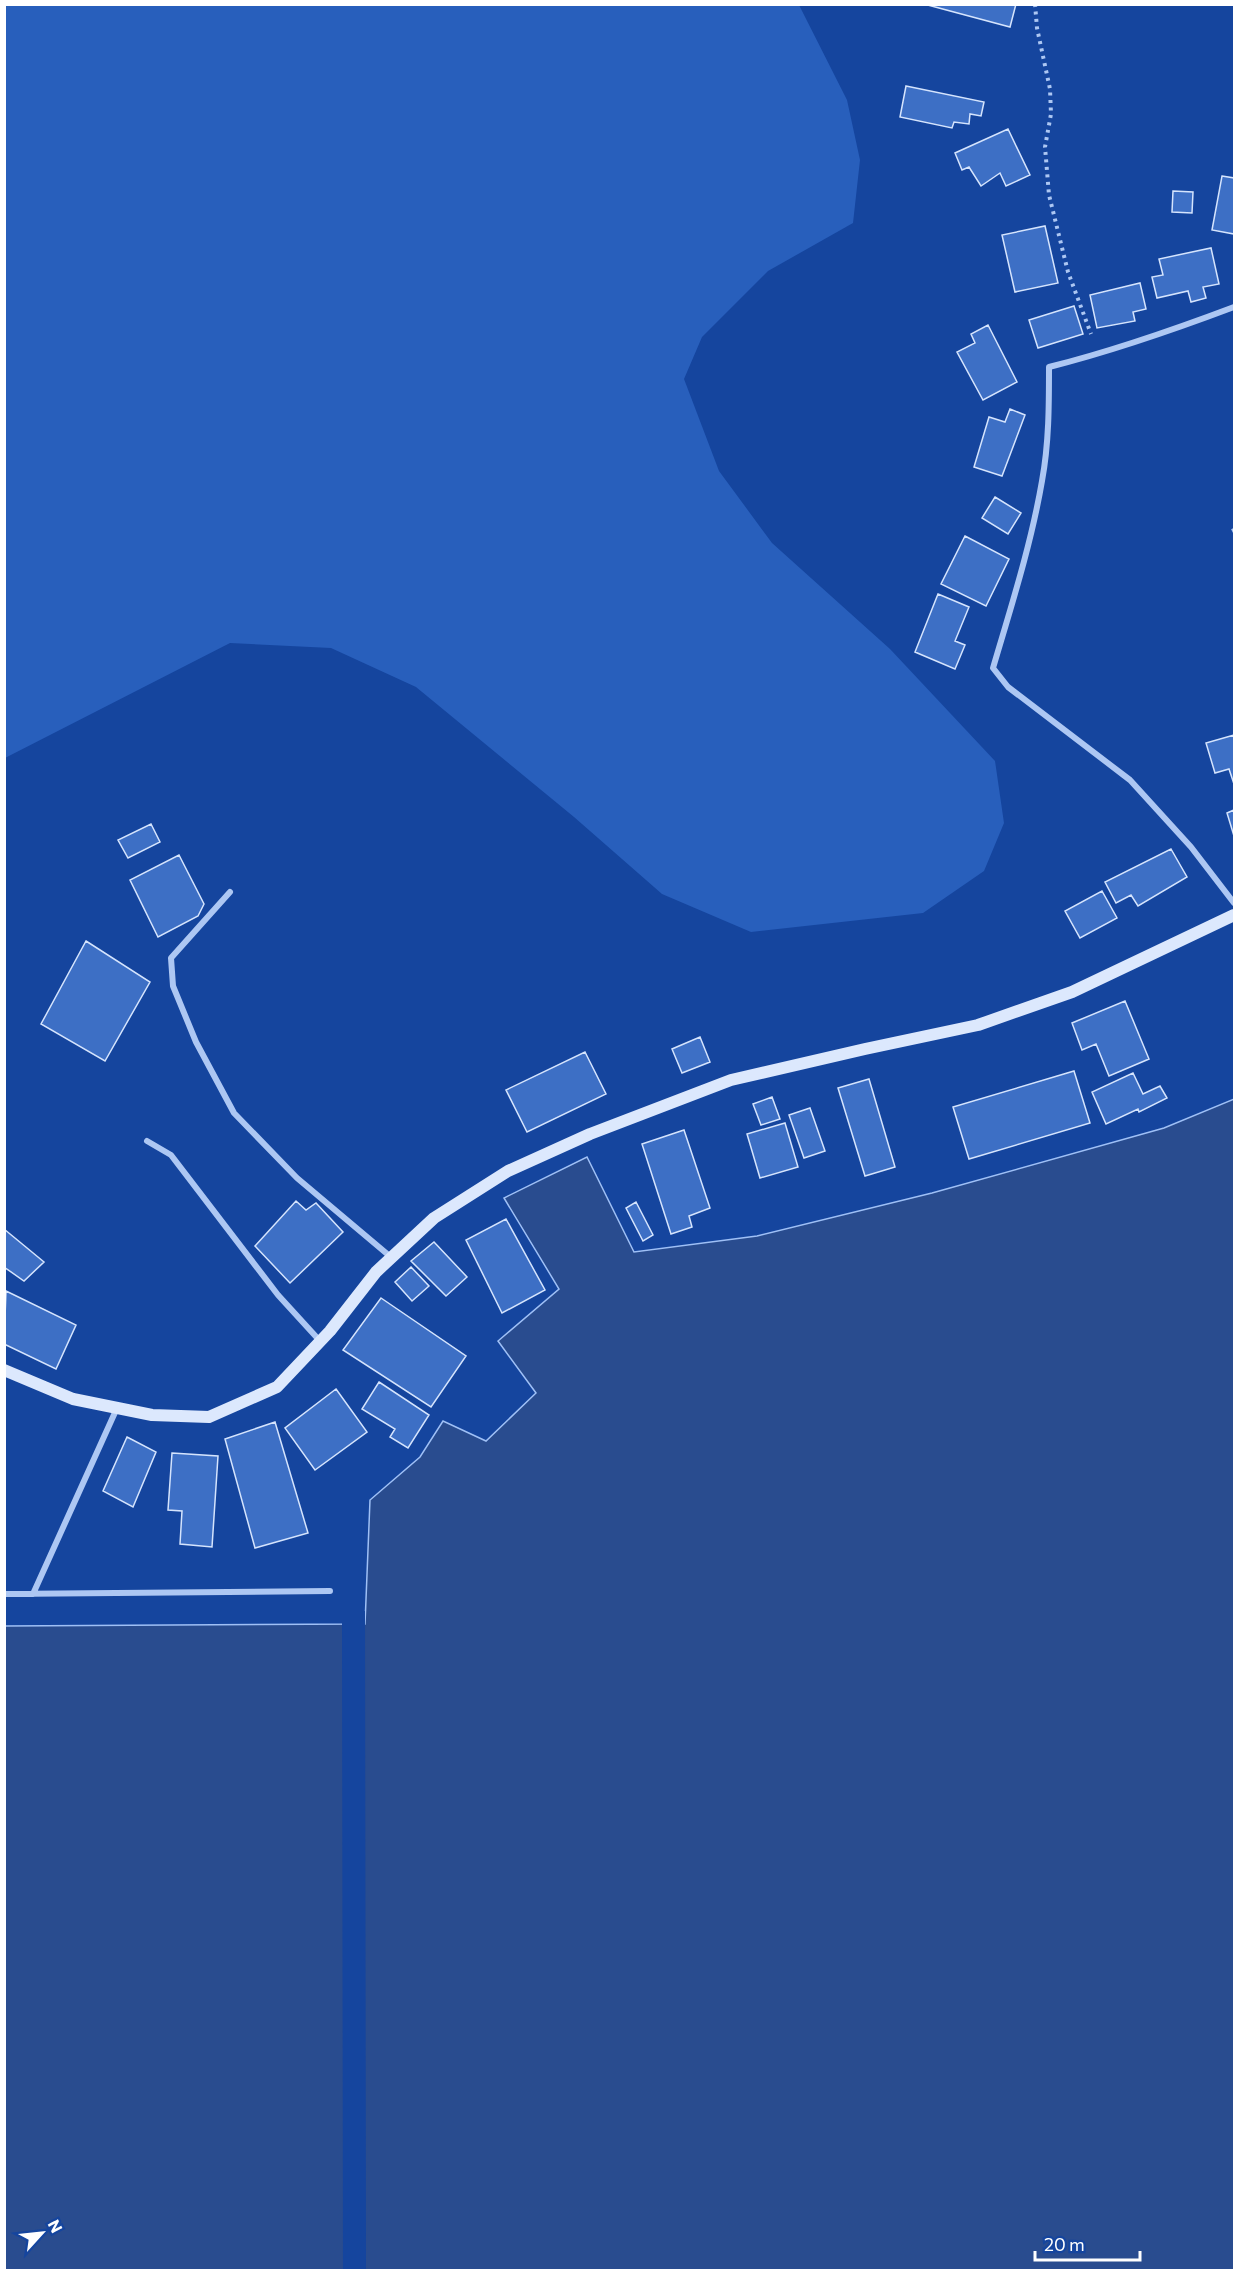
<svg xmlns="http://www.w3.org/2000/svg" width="1239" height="2275" viewBox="0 0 1239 2275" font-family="Commissioner,sans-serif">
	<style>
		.green { fill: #285fbc }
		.water { fill: #294c8f; stroke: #9fc0f6; stroke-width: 1.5 }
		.pier { fill: #15459e }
		.building { fill: #3d6fc5; stroke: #d5e4fd; stroke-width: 1.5 }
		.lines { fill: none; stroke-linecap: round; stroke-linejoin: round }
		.path { stroke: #adc7f3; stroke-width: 4; stroke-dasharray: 3 4.5; stroke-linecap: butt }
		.street { stroke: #adc7f3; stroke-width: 6 }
		.secondary { stroke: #dce8fd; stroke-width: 12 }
	</style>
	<rect width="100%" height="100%" fill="#15459e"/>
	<!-- green -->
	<path class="green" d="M 5,4 L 799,5 L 847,100 L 860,160 L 853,223 L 768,271 L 702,337 L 684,379 L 719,471 L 772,543 L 890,649 L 995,761 L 1004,823 L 984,871 L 923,913 L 751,932 L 662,894 L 574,817 L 416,687 L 331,648 L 230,643 L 5,758 Z"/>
	<!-- water -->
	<path class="water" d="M 1234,1099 L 1234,2270 L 5,2270 L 5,1626 L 365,1624 L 370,1500 L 420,1457 L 443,1421 L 486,1441 L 536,1393 L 498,1341 L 559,1289 L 504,1198 L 587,1157 L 634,1252 L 757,1236 L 932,1193 L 1164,1128 Z"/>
	<!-- pier -->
	<path class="pier" d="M 363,1611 L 365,1611 L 366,2270 L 343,2270 L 342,1621 L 362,1621 Z"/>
	<!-- building -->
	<path class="building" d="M 924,4 L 1016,4 L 1010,27 Z
		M 906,86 L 984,102 L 981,116 L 970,114 L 969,124 L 954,122 L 952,128 L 900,117 Z
		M 1008,129 L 1030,175 L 1006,186 L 1000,173 L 981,186 L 969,167 L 962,170 L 955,153 Z
		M 1222,176 L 1234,178 L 1234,234 L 1212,230 Z
		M 1173,191 L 1193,192 L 1192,213 L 1172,212 Z
		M 1045,226 L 1058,283 L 1015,292 L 1002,235 Z
		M 1211,248 L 1219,284 L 1203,287 L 1206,298 L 1191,302 L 1188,291 L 1157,298 L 1152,277 L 1163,275 L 1159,259 Z
		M 1140,283 L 1146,309 L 1133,312 L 1135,321 L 1097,328 L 1090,295 Z
		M 1074,306 L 1083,334 L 1038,348 L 1029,320 Z
		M 988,325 L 1017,382 L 983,400 L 957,352 L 975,343 L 971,334 Z
		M 1010,409 L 1025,415 L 1002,476 L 974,467 L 989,417 L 1005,422 Z
		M 995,497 L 1021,513 L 1008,534 L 982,518 Z
		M 965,536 L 1009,559 L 986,606 L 941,584 Z
		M 938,594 L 969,607 L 955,641 L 965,645 L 955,669 L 915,652 Z
		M 1234,735 L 1234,784 L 1229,769 L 1215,773 L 1206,743 Z
		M 1234,810 L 1234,836 L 1227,813 Z
		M 151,824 L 160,842 L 128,858 L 118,840 Z
		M 1171,849 L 1187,877 L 1138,906 L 1131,895 L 1116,903 L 1105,882 Z
		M 179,855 L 204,904 L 198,916 L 158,937 L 130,880 Z
		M 1102,891 L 1117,918 L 1080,938 L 1065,911 Z
		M 86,941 L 150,982 L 105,1061 L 41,1024 Z
		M 1125,1001 L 1149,1059 L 1109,1076 L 1096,1044 L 1082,1050 L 1072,1023 Z
		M 700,1037 L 710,1062 L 682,1073 L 672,1049 Z
		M 585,1052 L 606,1094 L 527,1132 L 506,1090 Z
		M 1074,1071 L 1090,1123 L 969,1159 L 953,1107 Z
		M 1133,1073 L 1143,1094 L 1160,1086 L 1167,1098 L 1139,1112 L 1138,1109 L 1106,1124 L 1092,1092 Z
		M 869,1079 L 895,1167 L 865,1176 L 838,1088 Z
		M 772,1097 L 780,1119 L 761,1125 L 753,1104 Z
		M 810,1108 L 825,1151 L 804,1158 L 789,1115 Z
		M 785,1123 L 798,1167 L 760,1178 L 747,1134 Z
		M 684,1130 L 710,1208 L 689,1216 L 692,1227 L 671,1234 L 642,1144 Z
		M 296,1201 L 306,1210 L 316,1203 L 343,1232 L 290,1283 L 255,1246 Z
		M 636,1202 L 653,1235 L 643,1241 L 626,1208 Z
		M 506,1219 L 545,1290 L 502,1313 L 466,1240 Z
		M 4,1229 L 44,1262 L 24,1281 L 4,1267 Z
		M 434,1242 L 467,1277 L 446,1296 L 411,1261 Z
		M 411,1267 L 429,1286 L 412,1301 L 395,1282 Z
		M 6,1291 L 76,1325 L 56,1369 L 4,1344 Z
		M 381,1298 L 466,1356 L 431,1407 L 343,1350 Z
		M 379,1382 L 429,1415 L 408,1448 L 390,1437 L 395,1429 L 362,1409 Z
		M 336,1389 L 367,1432 L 315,1470 L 285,1428 Z
		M 275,1422 L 308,1533 L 255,1548 L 225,1439 Z
		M 127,1437 L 156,1452 L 133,1507 L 103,1491 Z
		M 172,1453 L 218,1456 L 212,1547 L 180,1544 L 182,1511 L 168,1510 Z"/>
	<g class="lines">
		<!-- path -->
		<path class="path" d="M 1035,4 L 1037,28 L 1050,89 L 1051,114 L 1045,147 L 1049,195 L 1068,272 L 1091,334
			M 1232,531 L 1234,530"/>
		<!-- street -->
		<path class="street" d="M 1234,307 C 1173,330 1113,351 1049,367 C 1049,405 1049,443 1042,481 C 1031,545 1011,607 993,668 L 1008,687 L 1130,780 L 1191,847 L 1234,903
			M 230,892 L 171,958 L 173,986 L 196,1042 L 234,1113 L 297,1178 L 392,1258
			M 147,1141 L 171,1155 L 278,1295 L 320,1341
			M 4,1594 L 330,1591
			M 33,1594 L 117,1408"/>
		<!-- secondary -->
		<path class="secondary" d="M 4,1370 L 73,1399 L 152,1415 L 209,1417 L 277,1387 L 330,1331 L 376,1272 L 434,1218 L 508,1171 L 590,1134 L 731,1080 L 865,1049 L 978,1025 L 1072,992 L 1234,915"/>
	</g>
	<!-- border -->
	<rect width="1239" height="2275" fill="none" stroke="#ffffff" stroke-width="12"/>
	<!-- north arrow -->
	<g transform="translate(42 2233) rotate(63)" stroke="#15459e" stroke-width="4.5" paint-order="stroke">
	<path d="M0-4.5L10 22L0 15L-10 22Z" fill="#ffffff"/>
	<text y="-9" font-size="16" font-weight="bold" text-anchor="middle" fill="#ffffff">N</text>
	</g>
	<!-- scale -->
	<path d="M1035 2251v9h105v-9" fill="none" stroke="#ffffff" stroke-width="3"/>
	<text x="1044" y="2251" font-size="18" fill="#ffffff" stroke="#15459e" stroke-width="4.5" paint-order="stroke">20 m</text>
</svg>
